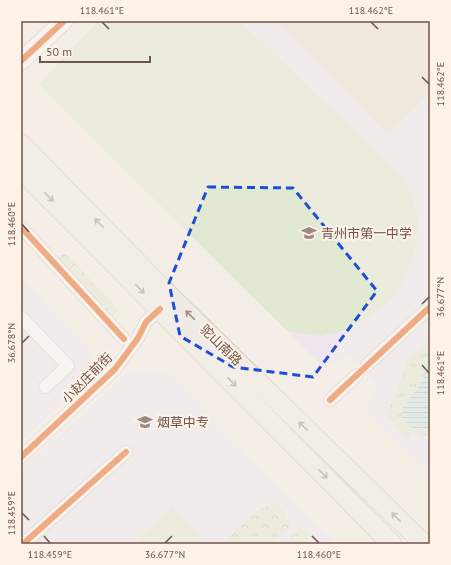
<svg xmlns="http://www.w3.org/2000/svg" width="451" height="565" viewBox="0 0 451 565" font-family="'PT Sans','Noto Sans SC',sans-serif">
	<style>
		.residential { fill: #ede0d5 }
		.education { fill: #efe6ef }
		.grass { fill: #e2e9d3 }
		.forest { fill: url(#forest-crowns) }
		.park { fill: url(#park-tufts) }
		.water { fill: url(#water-rules) }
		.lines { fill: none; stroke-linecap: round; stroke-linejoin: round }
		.street-casing { stroke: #d3cbc6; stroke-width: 14 }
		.secondary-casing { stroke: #d3cac4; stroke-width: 19 }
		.primary-casing { stroke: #d3c9c5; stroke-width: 21 }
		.street { stroke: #fdfcfb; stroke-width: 12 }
		.secondary { stroke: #fdfcfb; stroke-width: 17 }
		.primary { stroke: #f0ebe4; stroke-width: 19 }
		.cycleway-casing { stroke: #fdf2e8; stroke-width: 8 }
		.cycleway { stroke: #e8590c; stroke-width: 6 }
		.oneway { stroke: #9c8981 }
		.marked { fill: none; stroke: #1d4ed8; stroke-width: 3; stroke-dasharray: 8 5; stroke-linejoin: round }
		.ticks { fill: none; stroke: #6e544b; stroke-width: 1.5 }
		.labels { text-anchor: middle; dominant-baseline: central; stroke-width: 4; stroke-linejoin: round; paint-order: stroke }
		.poi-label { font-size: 13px; fill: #6e544b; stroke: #fdf2e8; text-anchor: start }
		.street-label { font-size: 13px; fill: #6e544b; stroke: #fdf2e8 }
		.neatline { fill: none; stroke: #6e544b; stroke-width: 1.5 }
		.ticks-label { font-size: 10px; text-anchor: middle; fill: #6e544b }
	</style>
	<defs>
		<pattern id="forest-crowns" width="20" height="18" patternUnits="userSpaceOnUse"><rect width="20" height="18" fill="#e2e9d3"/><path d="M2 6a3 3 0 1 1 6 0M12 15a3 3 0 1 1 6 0" fill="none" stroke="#bbbfad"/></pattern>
		<pattern id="park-tufts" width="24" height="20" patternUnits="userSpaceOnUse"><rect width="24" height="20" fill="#e2e9d3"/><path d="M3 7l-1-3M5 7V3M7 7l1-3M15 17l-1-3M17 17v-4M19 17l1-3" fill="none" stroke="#bbbfad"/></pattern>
		<pattern id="water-rules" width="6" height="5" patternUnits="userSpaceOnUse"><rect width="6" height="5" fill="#cbe4e3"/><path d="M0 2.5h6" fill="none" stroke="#a9bbba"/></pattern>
	</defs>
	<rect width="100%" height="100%" fill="#f4eee7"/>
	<!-- residential -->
	<path class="residential" d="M 278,21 L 430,21 L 430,94 L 387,134 Z"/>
	<!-- education -->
	<path class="education" d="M 99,21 L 278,21 L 387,134 L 430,94 L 430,473 L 367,410 L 376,385 L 348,356 L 322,366 L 39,85 L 63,57 Z
		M 21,277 L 103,365 L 21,442 Z
		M 127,372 L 169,372 L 318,527 L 338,544 L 21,544 L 21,471 Z"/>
	<!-- grass -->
	<path class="grass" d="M 99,21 L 240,21 L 404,178 L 414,199 L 418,221 L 415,253 L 405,277 L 392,300 L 362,322 L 338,332 L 321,336 L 287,331 L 39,85 L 63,57 Z
		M 172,507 L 202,539 L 197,544 L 134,544 Z"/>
	<!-- forest -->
	<path class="forest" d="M 65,254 L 70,258 L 119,310 L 111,318 L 60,265 L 56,256 Z
		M 275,503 L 285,513 L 291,526 L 271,544 L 221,544 L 256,511 Z
		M 301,528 L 310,535 L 308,544 L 282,544 Z"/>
	<!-- park -->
	<path class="park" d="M 430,343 L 430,432 L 425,436 L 412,432 L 408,439 L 386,416 L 398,389 L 406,362 L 412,355 Z"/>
	<!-- water -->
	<path class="water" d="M 430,356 L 430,428 L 413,428 L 403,419 L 402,409 C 410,398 420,387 425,374 C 428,368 426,362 430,356 Z"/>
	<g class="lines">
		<!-- street casing -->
		<g class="street-casing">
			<path id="street" d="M 21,227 L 124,339
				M 21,317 L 68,366 L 45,387
				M 367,365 L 430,307
				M 330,400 L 357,375
				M 21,457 L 115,369 L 138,338 L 146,322 L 160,309
				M 23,544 L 126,452"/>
		</g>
		<!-- secondary casing -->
		<g class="secondary-casing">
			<path id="secondary" d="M 21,61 L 64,21"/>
		</g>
		<!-- primary casing -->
		<g class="primary-casing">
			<path id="primary" d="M 21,144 L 171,297 L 424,544
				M 21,170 L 392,544"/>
		</g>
		<!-- street -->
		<use href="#street" class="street"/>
		<!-- secondary -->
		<use href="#secondary" class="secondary"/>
		<!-- primary -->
		<use href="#primary" class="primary"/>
		<!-- cycleway casing -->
		<g class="cycleway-casing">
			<path id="cycleway" d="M 21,61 L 64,21
				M 21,227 L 124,339
				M 330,400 L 430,307
				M 21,457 L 115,369 L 138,338 L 146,322 L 160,309
				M 23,544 L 126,452"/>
		</g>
		<!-- cycleway -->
		<use href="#cycleway" class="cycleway"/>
	</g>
	<!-- one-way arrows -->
	<defs><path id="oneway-shaft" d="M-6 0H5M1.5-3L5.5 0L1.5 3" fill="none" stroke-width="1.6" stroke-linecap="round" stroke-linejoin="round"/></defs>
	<g class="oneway">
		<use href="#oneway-shaft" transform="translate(49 197) rotate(45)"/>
		<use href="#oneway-shaft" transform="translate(99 223) rotate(-135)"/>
		<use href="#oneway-shaft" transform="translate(140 289) rotate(45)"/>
		<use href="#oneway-shaft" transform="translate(190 315) rotate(-136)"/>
		<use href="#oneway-shaft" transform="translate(232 382) rotate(45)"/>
		<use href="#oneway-shaft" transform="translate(303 426) rotate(-136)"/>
		<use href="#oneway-shaft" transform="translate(323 474) rotate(45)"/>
		<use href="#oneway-shaft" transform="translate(396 517) rotate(-135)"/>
	</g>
	<!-- marked area -->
	<path d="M0 0H451V565H0ZM 208,187 L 293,188 L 377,291 L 313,377 L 233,367 L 180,336 L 169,283 Z" fill="#f4eee7" fill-opacity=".55" fill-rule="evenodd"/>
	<path class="marked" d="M 208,187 L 293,188 L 377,291 L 313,377 L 233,367 L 180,336 L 169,283 Z"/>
	<!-- ticks -->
	<path class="ticks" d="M 102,22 L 109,29M 371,22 L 378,29M 422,77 L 429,84M 22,224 L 29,232M 422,304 L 429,297M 22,343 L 29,336M 422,365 L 429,373M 22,513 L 29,520M 44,536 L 50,543M 312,536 L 319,543M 165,543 L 172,536"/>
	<!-- icons -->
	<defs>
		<g id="school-bare" transform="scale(1.2)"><path d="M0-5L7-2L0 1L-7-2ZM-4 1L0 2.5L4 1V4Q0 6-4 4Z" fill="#9d8a82" stroke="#fdf2e8" stroke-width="2.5" paint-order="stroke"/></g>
	</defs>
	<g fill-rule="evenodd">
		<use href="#school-bare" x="309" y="233"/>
		<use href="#school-bare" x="145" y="422"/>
	</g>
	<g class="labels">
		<!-- poi labels -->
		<g class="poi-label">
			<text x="321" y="233">青州市第一中学</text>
			<text x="157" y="422">烟草中专</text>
		</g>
		<!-- street labels -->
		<g class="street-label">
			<text transform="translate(221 345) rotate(44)">驼山南路</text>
			<text transform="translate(87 378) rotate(-45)">小赵庄前街</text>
		</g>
	</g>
	<!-- border -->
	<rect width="451" height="565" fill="none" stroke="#fdf2e8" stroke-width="44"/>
	<!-- scale -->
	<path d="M40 56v6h110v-6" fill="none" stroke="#6e544b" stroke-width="2"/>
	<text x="46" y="56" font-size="12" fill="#6e544b" stroke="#fdf2e8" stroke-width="3" paint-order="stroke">50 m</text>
	<rect x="22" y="22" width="407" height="521" class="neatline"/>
	<g class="ticks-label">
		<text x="102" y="14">118.461°E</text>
		<text x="371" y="14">118.462°E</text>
		<text transform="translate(440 84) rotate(-90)" y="4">118.462°E</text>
		<text transform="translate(11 224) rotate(-90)" y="4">118.460°E</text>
		<text transform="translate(440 297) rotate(-90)" y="4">36.677°N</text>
		<text transform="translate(11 343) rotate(-90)" y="4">36.678°N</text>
		<text transform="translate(440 373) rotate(-90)" y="4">118.461°E</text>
		<text transform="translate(11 513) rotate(-90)" y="4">118.459°E</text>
		<text x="50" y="558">118.459°E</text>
		<text x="165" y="558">36.677°N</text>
		<text x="319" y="558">118.460°E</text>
	</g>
</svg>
